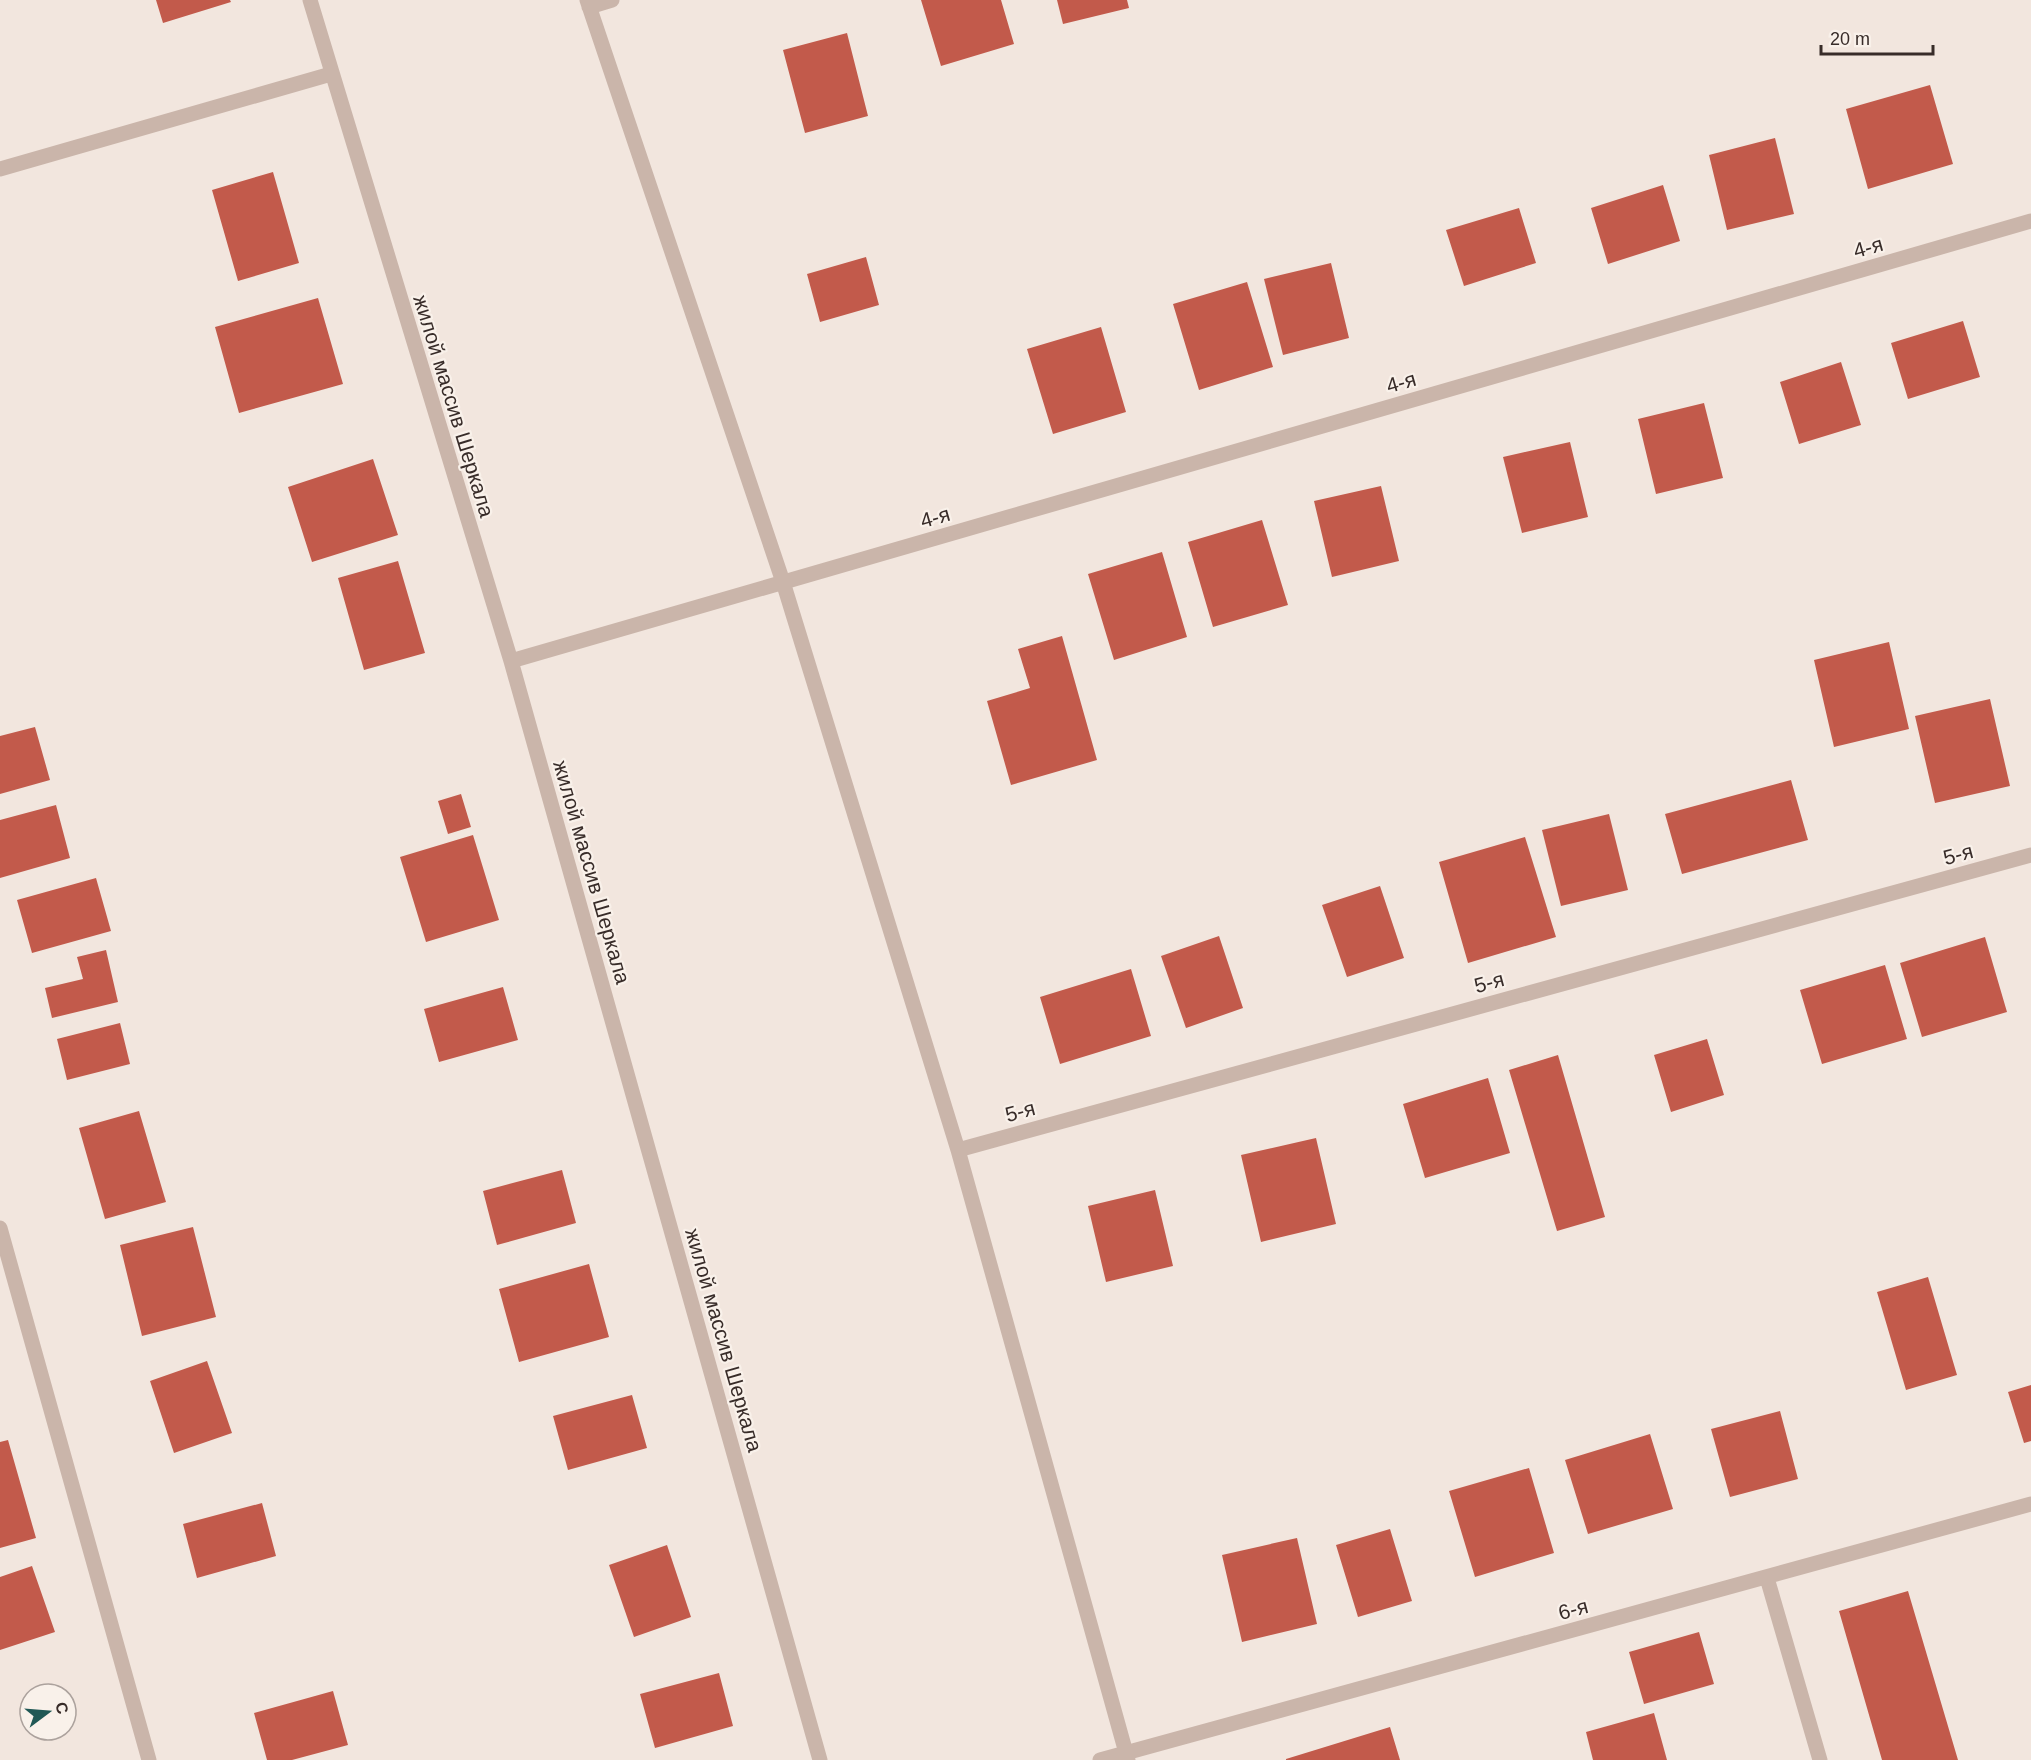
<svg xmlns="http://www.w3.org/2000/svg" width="2031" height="1760" viewBox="0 0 2031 1760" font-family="Arial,sans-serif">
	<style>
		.building { fill: #c25a4b }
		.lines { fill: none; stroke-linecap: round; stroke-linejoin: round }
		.minor { stroke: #cab5aa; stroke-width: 15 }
		.labels { text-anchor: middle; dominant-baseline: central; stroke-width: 4.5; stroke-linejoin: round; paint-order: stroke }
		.street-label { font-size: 21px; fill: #382c29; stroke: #f9f1ea }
	</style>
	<rect width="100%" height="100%" fill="#f2e6de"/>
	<!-- building -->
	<path class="building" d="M 156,0 L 230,0 L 231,2 L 163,23 Z
		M 921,0 L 1001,0 L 1014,44 L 941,66 Z
		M 1057,0 L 1127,0 L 1129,8 L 1063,24 Z
		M 847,33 L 868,116 L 805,133 L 783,50 Z
		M 1930,85 L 1953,164 L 1868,189 L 1846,109 Z
		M 1775,138 L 1794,214 L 1727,230 L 1709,155 Z
		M 273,172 L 299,263 L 238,281 L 212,190 Z
		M 1663,185 L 1680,241 L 1608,264 L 1591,208 Z
		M 1519,208 L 1536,263 L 1464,286 L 1446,230 Z
		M 866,257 L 879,305 L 820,322 L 807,274 Z
		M 1331,263 L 1349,338 L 1283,355 L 1264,279 Z
		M 1247,282 L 1273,367 L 1199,390 L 1173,304 Z
		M 318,298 L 343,384 L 239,413 L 215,327 Z
		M 1963,321 L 1980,377 L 1908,399 L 1891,343 Z
		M 1101,327 L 1126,412 L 1053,434 L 1027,349 Z
		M 1841,362 L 1861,425 L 1799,444 L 1780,382 Z
		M 1704,403 L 1723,478 L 1656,494 L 1638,419 Z
		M 1570,442 L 1588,517 L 1522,533 L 1503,457 Z
		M 373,459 L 398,535 L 312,562 L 288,487 Z
		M 1381,486 L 1399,561 L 1332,577 L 1314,501 Z
		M 1262,520 L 1288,605 L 1213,627 L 1188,542 Z
		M 1162,552 L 1187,637 L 1114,660 L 1088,574 Z
		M 398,561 L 425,653 L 364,670 L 338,578 Z
		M 1062,636 L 1097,760 L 1011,785 L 987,701 L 1030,688 L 1018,649 Z
		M 1889,642 L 1909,729 L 1834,747 L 1814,660 Z
		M 1990,699 L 2010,786 L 1935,803 L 1915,716 Z
		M 35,727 L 50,780 L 0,794 L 0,736 Z
		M 1791,780 L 1808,840 L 1682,874 L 1665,814 Z
		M 461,794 L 471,827 L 448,834 L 438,801 Z
		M 56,805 L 70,858 L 0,878 L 0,820 Z
		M 1609,814 L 1628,890 L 1561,906 L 1542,830 Z
		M 473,835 L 499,920 L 426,942 L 400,857 Z
		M 1525,837 L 1556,937 L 1468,963 L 1439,862 Z
		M 96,878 L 111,931 L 32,953 L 17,900 Z
		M 1380,886 L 1404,958 L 1347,977 L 1322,905 Z
		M 1219,936 L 1243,1008 L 1186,1028 L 1161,956 Z
		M 1985,937 L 2007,1012 L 1922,1037 L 1900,963 Z
		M 106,950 L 118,1002 L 52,1018 L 45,988 L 83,979 L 77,957 Z
		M 1885,965 L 1907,1039 L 1822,1064 L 1800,990 Z
		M 1131,969 L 1151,1036 L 1060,1064 L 1040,997 Z
		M 503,987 L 518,1040 L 439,1062 L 424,1009 Z
		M 120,1023 L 130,1064 L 67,1080 L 57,1039 Z
		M 1707,1039 L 1724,1095 L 1671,1112 L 1654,1055 Z
		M 1558,1055 L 1605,1217 L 1557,1231 L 1509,1070 Z
		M 1488,1078 L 1510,1153 L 1425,1178 L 1403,1104 Z
		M 139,1111 L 166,1202 L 105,1219 L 79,1128 Z
		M 1316,1138 L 1336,1224 L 1261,1242 L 1241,1155 Z
		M 562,1170 L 576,1223 L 497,1245 L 483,1191 Z
		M 1155,1190 L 1173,1266 L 1106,1282 L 1088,1206 Z
		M 193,1227 L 216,1317 L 142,1336 L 120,1245 Z
		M 589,1264 L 609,1337 L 519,1362 L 499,1289 Z
		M 1928,1277 L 1957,1375 L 1906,1390 L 1877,1292 Z
		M 207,1361 L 232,1433 L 174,1453 L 150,1381 Z
		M 2031,1385 L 2031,1441 L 2024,1443 L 2008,1392 Z
		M 632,1395 L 647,1448 L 568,1470 L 553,1416 Z
		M 1780,1411 L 1798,1479 L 1730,1497 L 1711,1429 Z
		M 1650,1434 L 1673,1509 L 1588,1534 L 1565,1460 Z
		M 8,1440 L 36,1538 L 0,1548 L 0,1442 Z
		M 1529,1468 L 1554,1553 L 1475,1577 L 1449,1491 Z
		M 262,1503 L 276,1556 L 197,1578 L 183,1524 Z
		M 1390,1529 L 1412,1601 L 1358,1617 L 1336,1545 Z
		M 1297,1538 L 1317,1624 L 1242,1642 L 1222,1555 Z
		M 667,1545 L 691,1617 L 634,1637 L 609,1565 Z
		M 32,1566 L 55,1632 L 0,1650 L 0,1577 Z
		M 1908,1591 L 1958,1760 L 1882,1760 L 1839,1611 Z
		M 1699,1632 L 1714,1684 L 1644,1704 L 1629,1652 Z
		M 719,1673 L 733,1726 L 655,1748 L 640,1694 Z
		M 333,1691 L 348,1745 L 292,1760 L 267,1760 L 254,1713 Z
		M 1654,1713 L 1667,1760 L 1593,1760 L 1586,1732 Z
		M 1390,1727 L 1400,1760 L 1286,1760 L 1286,1759 Z"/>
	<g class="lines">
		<!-- minor -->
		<path class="minor" d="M 310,0 L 511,661 L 820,1760
			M 587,0 L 783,582 L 958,1150 L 1128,1760
			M 589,7 L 612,0
			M 0,169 L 331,74
			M 511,661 L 2031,221
			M 958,1150 L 2031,855
			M 0,1228 L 149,1760
			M 1767,1578 L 1820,1760
			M 1100,1760 L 2031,1504"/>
	</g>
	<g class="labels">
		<!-- street labels -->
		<g class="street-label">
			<text transform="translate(1868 247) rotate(-16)">4-я</text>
			<text transform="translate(1401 382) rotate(-16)">4-я</text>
			<text transform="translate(454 406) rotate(73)">жилой массив Шеркала</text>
			<text transform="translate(935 517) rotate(-16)">4-я</text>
			<text transform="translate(1958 854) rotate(-15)">5-я</text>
			<text transform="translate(592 872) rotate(74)">жилой массив Шеркала</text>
			<text transform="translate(1489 982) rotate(-15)">5-я</text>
			<text transform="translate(1020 1111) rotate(-15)">5-я</text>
			<text transform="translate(724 1340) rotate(74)">жилой массив Шеркала</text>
			<text transform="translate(1573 1609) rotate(-15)">6-я</text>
		</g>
	</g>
	<!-- north arrow -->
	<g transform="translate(48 1712) rotate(74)"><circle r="28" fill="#f9f1ea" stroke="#aca29d" stroke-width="1.5"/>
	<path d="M0-4.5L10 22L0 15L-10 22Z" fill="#205855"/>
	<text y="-9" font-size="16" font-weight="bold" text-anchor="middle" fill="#382c29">С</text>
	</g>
	<!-- scale -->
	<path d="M1821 45v9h112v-9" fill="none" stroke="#382c29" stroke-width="3"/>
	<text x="1830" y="45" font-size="18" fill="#382c29" stroke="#f9f1ea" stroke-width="4.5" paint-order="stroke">20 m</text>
</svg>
